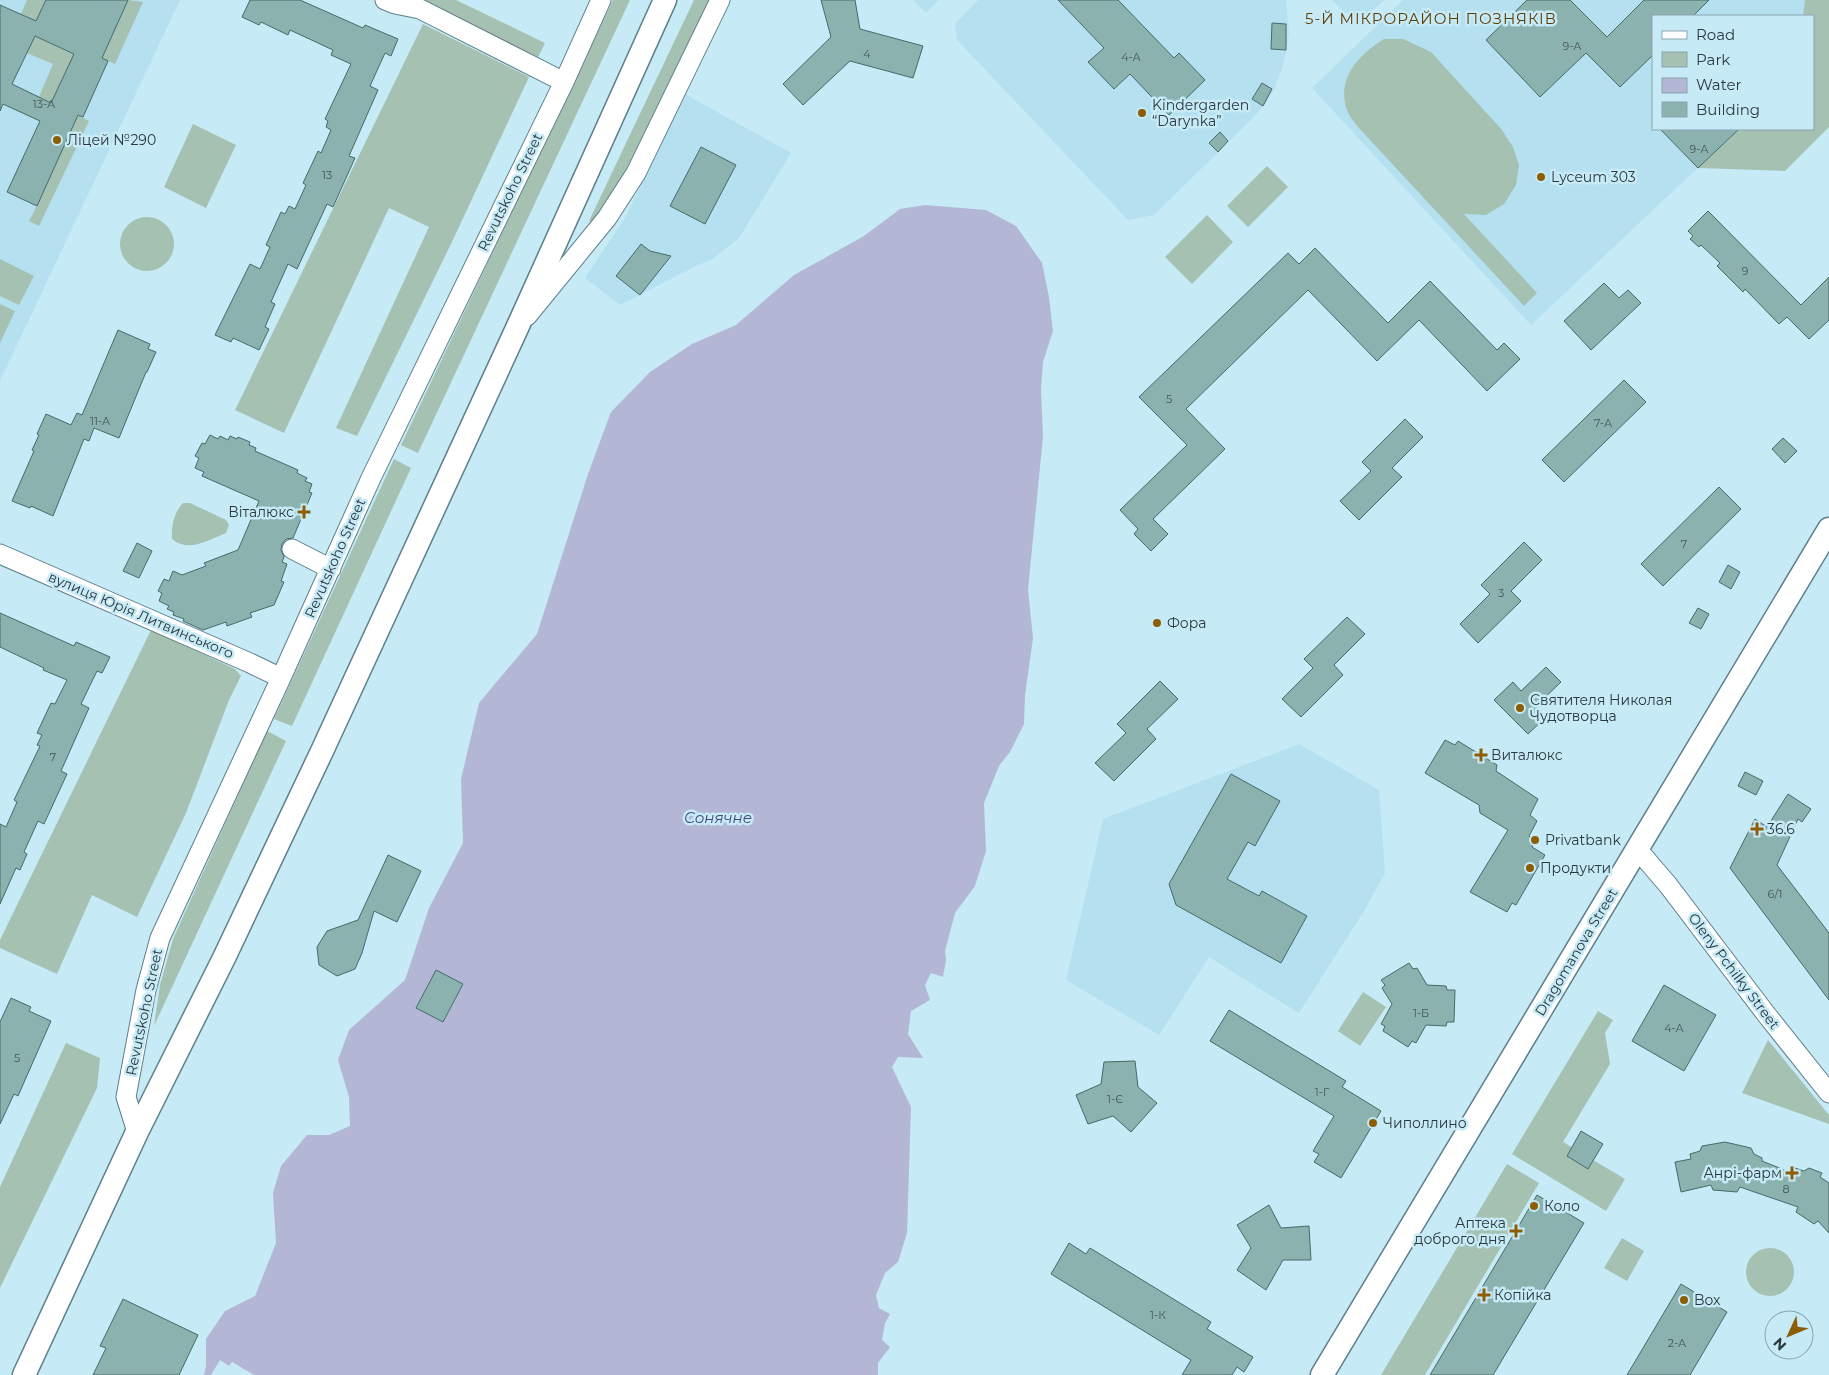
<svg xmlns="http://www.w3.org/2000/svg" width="1829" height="1375" viewBox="0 0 1829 1375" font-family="Montserrat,sans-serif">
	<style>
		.built { fill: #b4e0f0 }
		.green { fill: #a4c1b2 }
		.water { fill: #b4b6d5; fill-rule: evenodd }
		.building { fill: #8cb2b0; stroke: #466a69; fill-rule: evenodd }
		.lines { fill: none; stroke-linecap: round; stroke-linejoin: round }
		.minor-casing { stroke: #5e7e8a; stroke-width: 21 }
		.tertiary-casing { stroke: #5e7e8a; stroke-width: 25 }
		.minor { stroke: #fff; stroke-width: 19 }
		.tertiary { stroke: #fff; stroke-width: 22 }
		.poi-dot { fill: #8c5d03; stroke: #c7eaf7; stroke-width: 2 }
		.labels { text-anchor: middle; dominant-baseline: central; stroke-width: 5; stroke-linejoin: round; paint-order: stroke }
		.number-label { font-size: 11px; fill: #43575a }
		.poi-label { font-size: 14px; fill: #2b393e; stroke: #c7eaf7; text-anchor: start }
		.street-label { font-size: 14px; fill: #2b393e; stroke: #c7eaf7 }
		.neighbourhood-label { font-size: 15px; letter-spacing: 1px; fill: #5d3d03; stroke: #c7eaf7 }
		.water-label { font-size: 15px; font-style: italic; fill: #484976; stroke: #c7eaf7 }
	</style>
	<rect width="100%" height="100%" fill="#c7eaf7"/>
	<!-- built -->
	<path class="built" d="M 0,0 L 180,0 L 0,381 Z
		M 913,0 L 939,0 L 926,13 Z
		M 978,0 L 1286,0 L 1289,34 L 1286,53 L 1281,72 L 1274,89 L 1264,105 L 1251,120 L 1154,215 L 1128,220 L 957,40 L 955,24 Z
		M 1332,0 L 1384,0 L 1369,14 L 1345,13 Z
		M 1403,0 L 1805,0 L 1803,16 L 1653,16 L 1653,129 L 1739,129 L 1531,325 L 1312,88 Z
		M 685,94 L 791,153 L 739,238 L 711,260 L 698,265 L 620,305 L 585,278 L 626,216 Z
		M 1299,744 L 1379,790 L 1385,873 L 1364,911 L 1299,1013 L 1209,957 L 1159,1035 L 1066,980 L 1103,819 Z"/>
	<!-- green -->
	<path class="green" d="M 27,0 L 46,0 L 36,21 L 21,14 Z
		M 128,0 L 143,2 L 115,64 L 102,58 Z
		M 419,0 L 456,0 L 545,43 L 538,57 Z
		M 613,0 L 630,0 L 418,453 L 401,445 Z
		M 694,0 L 709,0 L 626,170 L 610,199 L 593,222 L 589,221 Z
		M 1805,0 L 1829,0 L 1829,127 L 1785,171 L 1698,168 L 1739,129 L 1813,129 L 1813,16 L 1803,16 Z
		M 423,24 L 529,77 L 450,246 L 357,436 L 336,428 L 429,227 L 389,208 L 284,433 L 235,410 Z
		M 35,36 L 74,54 L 51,103 L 39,97 L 53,64 L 27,53 Z
		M 1384,39 L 1403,39 L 1431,52 L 1502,130 L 1513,147 L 1519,165 L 1516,185 L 1504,204 L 1486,215 L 1464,214 L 1537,293 L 1524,306 L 1358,127 C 1354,122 1349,116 1347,110 C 1336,79 1359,54 1384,39 Z
		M 78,115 L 89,121 L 39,226 L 29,221 L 37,206 Z
		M 193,124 L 236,145 L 206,208 L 164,187 Z
		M 1267,166 L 1288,187 L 1248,227 L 1227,206 Z
		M 1207,215 L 1233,242 L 1192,284 L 1165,257 Z
		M120 244a27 27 0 1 1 54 0a27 27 0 1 1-54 0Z
		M 0,259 L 34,276 L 19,305 L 0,296 Z
		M 0,304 L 15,311 L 0,343 Z
		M 394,459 L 411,468 L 292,726 L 274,719 Z
		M 183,503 L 190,503 L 226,520 L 229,525 L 226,533 C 208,540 189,553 172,539 C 171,527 174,512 183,503 Z
		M 151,630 L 235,669 L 241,676 L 229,700 L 186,813 L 137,917 L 92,895 L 57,974 L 0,948 L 0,940 Z
		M 267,731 L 286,741 L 154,1026 L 160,985 L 173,939 Z
		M 1363,992 L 1386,1007 L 1360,1046 L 1338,1031 Z
		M 1598,1011 L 1613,1020 L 1605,1033 L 1610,1064 L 1563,1142 L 1625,1179 L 1606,1211 L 1512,1154 Z
		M 1768,1040 L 1829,1115 L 1829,1124 L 1742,1093 Z
		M 66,1043 L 100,1058 L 97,1088 L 0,1288 L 0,1187 Z
		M 1507,1164 L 1539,1183 L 1425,1375 L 1381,1375 Z
		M 1622,1238 L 1644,1251 L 1627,1281 L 1604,1268 Z
		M1746 1272a24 24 0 1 1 48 0a24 24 0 1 1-48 0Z"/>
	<!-- water -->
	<path class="water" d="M 925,205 L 986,210 L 1016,226 L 1042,263 L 1049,297 L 1053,331 L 1043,362 L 1041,389 L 1043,436 L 1028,590 L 1033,638 L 1025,695 L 1024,724 L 1010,752 L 999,766 L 984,803 L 986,851 L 975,886 L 955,913 L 945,951 L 946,960 L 943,977 L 931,973 L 925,985 L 930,1000 L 911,1011 L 908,1034 L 923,1058 L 898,1057 L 892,1067 L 911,1107 L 907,1233 L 898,1262 L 885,1273 L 876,1295 L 879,1308 L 890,1314 L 885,1323 L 882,1340 L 890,1347 L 878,1363 L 878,1375 L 254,1375 L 232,1362 L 229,1366 L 220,1360 L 211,1375 L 204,1375 L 206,1366 L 206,1339 L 225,1311 L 255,1296 L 276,1243 L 273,1193 L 281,1166 L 307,1135 L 329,1135 L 350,1126 L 349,1097 L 338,1060 L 349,1030 L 405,980 L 429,908 L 463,843 L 461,779 L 479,703 L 537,634 L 588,474 L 611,412 L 650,372 L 692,344 L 736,325 L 794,275 L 864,236 L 900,209 ZM 463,984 L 443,1022 L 417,1008 Z"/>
	<!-- building -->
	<path class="building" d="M 46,0 L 128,0 L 102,58 L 108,61 L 83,117 L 78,115 L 37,206 L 7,192 L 40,121 L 3,104 L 0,111 L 0,5 L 36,21 ZM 35,36 L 74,54 L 51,103 L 12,84 Z
		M 250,0 L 300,0 L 363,28 L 365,25 L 398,39 L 391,56 L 385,53 L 370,86 L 378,90 L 349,156 L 355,158 L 333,207 L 327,204 L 297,269 L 288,264 L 271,302 L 275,304 L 265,327 L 269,329 L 259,350 L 233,338 L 231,342 L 215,335 L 250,264 L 260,269 L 270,247 L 266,245 L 281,212 L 285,214 L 289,206 L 295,209 L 306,185 L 303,183 L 311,166 L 318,151 L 321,153 L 331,130 L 326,127 L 328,121 L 325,119 L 351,64 L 331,55 L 333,50 L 290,30 L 288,35 L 261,22 L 259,25 L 242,17 Z
		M 821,0 L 855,0 L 860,29 L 923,46 L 913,78 L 850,61 L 803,105 L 783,84 L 831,37 Z
		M 1058,0 L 1118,0 L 1174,58 L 1179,53 L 1205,80 L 1169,115 L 1130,74 L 1114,89 L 1088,62 L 1104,48 Z
		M 1527,0 L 1570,0 L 1607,37 L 1644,0 L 1709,0 L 1693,16 L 1653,16 L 1653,55 L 1620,87 L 1586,53 L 1540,97 L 1486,40 Z
		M 1272,23 L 1286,24 L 1286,50 L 1271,49 Z
		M 1262,83 L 1272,89 L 1263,106 L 1252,99 Z
		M 1660,129 L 1739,129 L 1698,168 Z
		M 1220,132 L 1228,141 L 1218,152 L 1209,143 Z
		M 701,147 L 736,165 L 705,224 L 670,206 Z
		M 1708,211 L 1801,305 L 1829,277 L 1829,320 L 1809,339 L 1787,317 L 1779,324 L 1745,289 L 1743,292 L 1717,266 L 1720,263 L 1701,245 L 1699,247 L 1690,239 L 1693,236 L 1688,231 Z
		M 641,244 L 650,251 L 671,256 L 640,295 L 616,276 Z
		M 1315,248 L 1388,323 L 1430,281 L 1497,350 L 1504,343 L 1520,359 L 1487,391 L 1419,320 L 1377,361 L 1308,290 L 1186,409 L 1225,449 L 1153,519 L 1168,534 L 1151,551 L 1134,534 L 1138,529 L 1120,510 L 1187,445 L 1139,397 L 1288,253 L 1299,264 Z
		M 1604,283 L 1619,298 L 1628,290 L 1641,303 L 1591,350 L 1564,321 Z
		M 118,330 L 150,344 L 148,349 L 156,352 L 147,372 L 146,372 L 119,438 L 94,428 L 89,441 L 84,439 L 53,516 L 31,506 L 30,508 L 12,501 L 34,451 L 32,450 L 39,435 L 37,434 L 46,414 L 71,425 L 77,413 L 82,415 Z
		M 1624,380 L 1646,402 L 1564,482 L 1542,460 Z
		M 1405,419 L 1423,437 L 1392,468 L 1402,477 L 1359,520 L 1340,501 L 1371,471 L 1362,462 Z
		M 210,435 L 218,439 L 220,436 L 228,440 L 230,436 L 237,439 L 238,437 L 250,442 L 249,445 L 256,448 L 255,451 L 298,470 L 297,473 L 307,478 L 305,481 L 312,484 L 309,492 L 312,493 L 293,538 L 286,539 L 282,544 L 281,550 L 284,557 L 282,562 L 287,564 L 281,581 L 284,582 L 274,605 L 250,613 L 252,617 L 227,626 L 226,622 L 203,630 L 183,621 L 184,619 L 173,615 L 174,612 L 167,609 L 169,606 L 159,601 L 162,593 L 158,591 L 164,579 L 169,581 L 173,571 L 182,575 L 206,566 L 204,563 L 238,550 L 259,501 L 202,476 L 204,472 L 195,468 L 199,458 L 195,456 L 202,443 L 205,444 Z
		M 1783,438 L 1797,451 L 1785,463 L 1772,449 Z
		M 1719,487 L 1741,509 L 1663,586 L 1641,564 Z
		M 1524,542 L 1542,560 L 1511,591 L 1521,601 L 1478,643 L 1460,624 L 1490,594 L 1481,585 Z
		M 137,543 L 152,551 L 139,578 L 123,571 Z
		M 1728,565 L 1740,572 L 1731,589 L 1719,582 Z
		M 1698,608 L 1709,614 L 1701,629 L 1689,623 Z
		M 0,613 L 74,646 L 76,642 L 110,657 L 102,673 L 97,671 L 81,704 L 89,708 L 61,771 L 67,774 L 44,824 L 38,821 L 24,852 L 27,854 L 20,870 L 16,868 L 0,904 L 0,824 L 6,827 L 17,802 L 14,800 L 40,746 L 37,745 L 42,735 L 37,733 L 51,703 L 55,704 L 67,680 L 43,670 L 44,668 L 0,647 Z
		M 1347,617 L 1365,634 L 1334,665 L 1343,675 L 1301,717 L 1282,699 L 1313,668 L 1304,659 Z
		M 1546,667 L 1561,682 L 1536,706 L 1546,717 L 1528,734 L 1494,700 L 1513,682 L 1521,691 Z
		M 1160,681 L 1178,699 L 1147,729 L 1156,739 L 1114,781 L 1095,763 L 1126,733 L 1117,724 Z
		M 1445,740 L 1455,745 L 1458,741 L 1497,765 L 1496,771 L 1538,799 L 1530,815 L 1537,821 L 1529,836 L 1536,840 L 1532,847 L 1545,855 L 1516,905 L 1512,903 L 1507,912 L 1470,892 L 1508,830 L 1480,813 L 1479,805 L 1425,773 Z
		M 1745,772 L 1763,781 L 1756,795 L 1738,786 Z
		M 1231,774 L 1280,801 L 1255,846 L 1248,842 L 1227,879 L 1259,896 L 1262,891 L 1307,916 L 1281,963 L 1176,905 L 1169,884 Z
		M 1788,794 L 1811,809 L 1802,822 L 1798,819 L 1777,865 L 1829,933 L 1829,1000 L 1730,868 L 1755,819 L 1767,827 Z
		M 388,855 L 421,871 L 397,922 L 374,911 L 362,953 L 355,969 L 337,976 L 319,965 L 317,947 L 327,931 L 358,920 Z
		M 1409,963 L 1413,969 L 1417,968 L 1427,985 L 1446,986 L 1447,990 L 1455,990 L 1454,1022 L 1447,1022 L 1446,1026 L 1426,1025 L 1416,1043 L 1412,1041 L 1408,1047 L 1383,1031 L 1385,1026 L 1381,1024 L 1392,1004 L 1382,988 L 1385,985 L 1381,980 Z
		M 436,970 L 463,984 L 443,1022 L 416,1008 Z
		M 1664,985 L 1716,1015 L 1684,1071 L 1632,1041 Z
		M 11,998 L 31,1007 L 29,1011 L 51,1021 L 18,1096 L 14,1094 L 0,1124 L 0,1022 Z
		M 1229,1010 L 1346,1081 L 1342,1087 L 1381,1111 L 1341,1178 L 1314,1162 L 1319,1154 L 1313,1151 L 1334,1116 L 1210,1041 Z
		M 1135,1061 L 1138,1087 L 1157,1103 L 1131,1132 L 1113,1116 L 1088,1124 L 1076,1095 L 1101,1084 L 1104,1062 Z
		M 1581,1131 L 1603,1144 L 1588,1169 L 1567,1156 Z
		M 1725,1142 L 1751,1148 L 1754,1154 L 1762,1158 L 1762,1161 L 1792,1173 L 1795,1168 L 1804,1171 L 1809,1168 L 1822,1173 L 1820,1177 L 1829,1183 L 1829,1233 L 1818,1221 L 1814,1224 L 1796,1212 L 1798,1207 L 1740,1187 L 1737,1192 L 1713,1190 L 1711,1185 L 1681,1192 L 1675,1162 L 1691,1159 L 1690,1154 L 1700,1151 L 1702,1146 Z
		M 1537,1195 L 1584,1223 L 1493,1375 L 1430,1375 Z
		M 1269,1205 L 1281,1228 L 1309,1226 L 1311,1260 L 1283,1260 L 1266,1290 L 1237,1270 L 1251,1248 L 1237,1225 Z
		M 1069,1243 L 1086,1254 L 1090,1248 L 1211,1322 L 1207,1329 L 1253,1357 L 1244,1372 L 1237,1367 L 1232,1375 L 1182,1375 L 1191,1360 L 1051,1274 Z
		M 1681,1284 L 1727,1312 L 1690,1375 L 1627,1375 Z
		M 123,1299 L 198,1335 L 179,1375 L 93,1375 L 106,1348 L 100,1346 Z"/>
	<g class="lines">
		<!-- minor casing -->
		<g class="minor-casing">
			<path id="minor" d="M 385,0 L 395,4 L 420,9 L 564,82
				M 527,316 L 607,218 L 636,173 L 720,0
				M 292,549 L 331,569
				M 0,554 L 250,663 L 281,678
				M 1638,850 L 1668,885 L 1766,1014 L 1829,1093
				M 137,1132 L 126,1097 L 146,990 L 160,938 L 281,678 L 371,478 L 564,82 L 601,0"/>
		</g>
		<!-- tertiary casing -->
		<g class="tertiary-casing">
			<path id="tertiary" d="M 24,1375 L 137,1132 L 224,958 L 323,749 L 518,326 L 665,0
				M 1322,1375 L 1829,529"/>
		</g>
		<!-- minor -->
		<use href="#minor" class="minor"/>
		<!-- tertiary -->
		<use href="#tertiary" class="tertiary"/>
	</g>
	<!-- markers -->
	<g class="poi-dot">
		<circle cx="1142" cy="113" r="5"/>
		<circle cx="57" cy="140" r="5"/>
		<circle cx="1541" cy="177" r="5"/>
		<path d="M301.5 504.5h5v5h5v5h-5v5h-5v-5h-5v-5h5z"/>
		<circle cx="1157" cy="623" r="5"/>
		<circle cx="1520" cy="708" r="5"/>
		<path d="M1478.5 747.5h5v5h5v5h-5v5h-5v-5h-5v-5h5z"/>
		<path d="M1754.5 821.5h5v5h5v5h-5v5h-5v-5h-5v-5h5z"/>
		<circle cx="1535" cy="840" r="5"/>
		<circle cx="1530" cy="868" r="5"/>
		<circle cx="1373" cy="1123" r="5"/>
		<path d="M1789.5 1165.5h5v5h5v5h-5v5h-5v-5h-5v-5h5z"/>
		<circle cx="1534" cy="1206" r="5"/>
		<path d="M1513.5 1223.5h5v5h5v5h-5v5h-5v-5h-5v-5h5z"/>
		<path d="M1481.5 1287.5h5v5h5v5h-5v5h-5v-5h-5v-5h5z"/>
		<circle cx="1684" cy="1300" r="5"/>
	</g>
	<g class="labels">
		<!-- number labels -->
		<g class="number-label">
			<text x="1572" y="46">9-А</text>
			<text x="867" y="54">4</text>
			<text x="1131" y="57">4-А</text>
			<text x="44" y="104">13-А</text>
			<text x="1699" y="149">9-А</text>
			<text x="327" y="175">13</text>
			<text x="1745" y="271">9</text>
			<text x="1169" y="399">5</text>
			<text x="100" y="421">11-А</text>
			<text x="1603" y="423">7-А</text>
			<text x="1684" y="544">7</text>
			<text x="1501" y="593">3</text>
			<text x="53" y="757">7</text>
			<text x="1775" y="894">6/1</text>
			<text x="1421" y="1013">1-Б</text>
			<text x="1674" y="1028">4-А</text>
			<text x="17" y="1058">5</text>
			<text x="1322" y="1092">1-Г</text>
			<text x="1115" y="1099">1-Є</text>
			<text x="1786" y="1189">8</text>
			<text x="1158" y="1315">1-К</text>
			<text x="1677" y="1343">2-А</text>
		</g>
		<!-- poi labels -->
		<g class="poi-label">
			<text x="1152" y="105">Kindergarden<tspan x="1152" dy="16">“Darynka”</tspan></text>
			<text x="67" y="140">Ліцей №290</text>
			<text x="1551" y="177">Lyceum 303</text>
			<text x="294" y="512" text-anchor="end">Віталюкс</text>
			<text x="1167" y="623">Фора</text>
			<text x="1530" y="700">Святителя Николая<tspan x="1530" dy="16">Чудотворца</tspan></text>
			<text x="1491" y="755">Виталюкс</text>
			<text x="1767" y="829">36.6</text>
			<text x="1545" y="840">Privatbank</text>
			<text x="1540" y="868">Продукти</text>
			<text x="1383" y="1123">Чиполлино</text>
			<text x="1782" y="1173" text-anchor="end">Анрі-фарм</text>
			<text x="1544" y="1206">Коло</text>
			<text x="1506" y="1223" text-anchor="end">Аптека<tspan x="1506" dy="16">доброго дня</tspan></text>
			<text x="1494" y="1295">Копійка</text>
			<text x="1694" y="1300">Box</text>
		</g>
		<!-- street labels -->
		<g class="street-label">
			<text transform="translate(510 192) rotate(-64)">Revutskoho Street</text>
			<text transform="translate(335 558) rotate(-66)">Revutskoho Street</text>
			<text transform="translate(141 615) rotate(23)">вулиця Юрія Литвинського</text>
			<text transform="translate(1576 952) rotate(-59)">Dragomanova Street</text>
			<text transform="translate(1734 971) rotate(53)">Oleny Pchilky Street</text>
			<text transform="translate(144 1012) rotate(-78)">Revutskoho Street</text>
		</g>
		<!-- neighbourhood labels -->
		<g class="neighbourhood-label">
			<text x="1431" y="18">5-Й МІКРОРАЙОН ПОЗНЯКІВ</text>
		</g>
		<!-- water labels -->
		<g class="water-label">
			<text x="718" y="817">Сонячне</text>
		</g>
	</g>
	<!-- legend -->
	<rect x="1652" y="15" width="162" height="115" fill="#c7eaf7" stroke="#89a3ad"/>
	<rect x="1662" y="31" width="25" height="8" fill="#ffffff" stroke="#89a3ad"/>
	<text x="1696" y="40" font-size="15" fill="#2b393e">Road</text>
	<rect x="1662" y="52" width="25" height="15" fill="#a4c1b2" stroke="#89a3ad"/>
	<text x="1696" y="65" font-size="15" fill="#2b393e">Park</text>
	<rect x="1662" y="78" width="25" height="15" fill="#b4b6d5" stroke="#89a3ad"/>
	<text x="1696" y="90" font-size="15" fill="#2b393e">Water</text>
	<rect x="1662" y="102" width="25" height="15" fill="#8cb2b0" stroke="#89a3ad"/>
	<text x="1696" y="115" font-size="15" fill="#2b393e">Building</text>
	<!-- north arrow -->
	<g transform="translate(1789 1335) rotate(226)"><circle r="24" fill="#c7eaf7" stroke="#89a3ad"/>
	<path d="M0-4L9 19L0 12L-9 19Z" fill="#8c5d03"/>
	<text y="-8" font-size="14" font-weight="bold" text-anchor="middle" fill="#2b393e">N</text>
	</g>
</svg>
